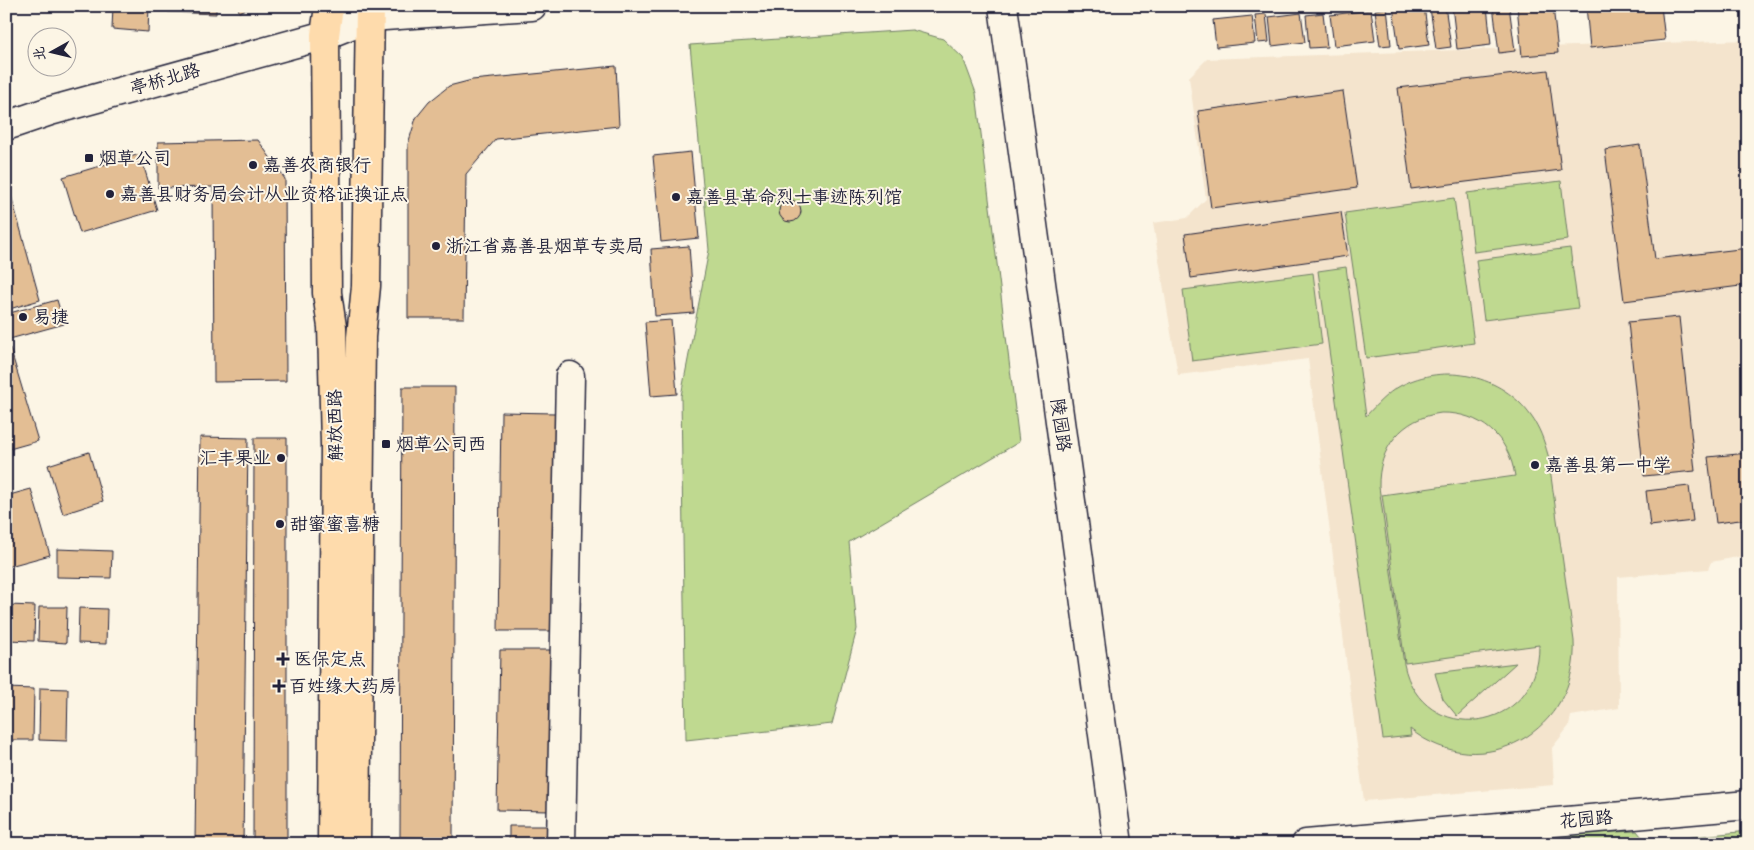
<svg xmlns="http://www.w3.org/2000/svg" width="1754" height="850" viewBox="0 0 1754 850" font-family="Itim,'LXGW WenKai TC',sans-serif">
	<style>
		.built { fill: #f4e4cd }
		.green { fill: #bfd990; stroke: #707e66; fill-rule: evenodd }
		.building { fill: #e3be94; stroke: #22223b }
		.lines { fill: none; stroke-linecap: round; stroke-linejoin: round }
		.minor-casing { stroke: #22223b; stroke-width: 31 }
		.major-casing { stroke: #22223b; stroke-width: 31 }
		.minor { stroke: #fcf5e5; stroke-width: 28 }
		.major { stroke: #fedbac; stroke-width: 28 }
		.poi-dot { fill: #22223b; stroke: #fcf5e5; stroke-width: 2 }
		.labels { text-anchor: middle; dominant-baseline: central; stroke-width: 4; stroke-linejoin: round; paint-order: stroke }
		.street-label { font-size: 18px; fill: #22223b; stroke: #fcf5e5 }
		.poi-label { font-size: 18px; fill: #22223b; stroke: #fcf5e5; text-anchor: start }
	</style>
	<rect width="100%" height="100%" fill="#fcf5e5"/>
	<filter id="ink" filterUnits="userSpaceOnUse"><feTurbulence type="fractalNoise" baseFrequency=".02" numOctaves="2"/><feDisplacementMap in="SourceGraphic" scale="10" xChannelSelector="R" yChannelSelector="G"/><feConvolveMatrix kernelMatrix="1 2 1 2 8 2 1 2 1" color-interpolation-filters="sRGB"/></filter>
	<g filter="url(#ink)">
		<!-- built -->
		<path class="built" d="M 1748,40 L 1748,555 L 1711,562 L 1708,569 L 1618,577 L 1619,708 L 1571,716 L 1569,726 L 1552,748 L 1554,785 L 1364,801 L 1308,359 L 1178,375 L 1153,223 L 1187,218 L 1206,199 L 1189,77 L 1207,59 Z"/>
		<!-- green -->
		<path class="green" d="M 912,30 L 943,39 L 963,58 L 976,93 L 1019,442 L 849,542 L 857,629 L 832,724 L 686,740 L 681,396 L 709,250 L 690,45 Z
			M 1561,181 L 1568,240 L 1474,252 L 1467,193 Z
			M 1454,198 L 1474,343 L 1366,358 L 1345,213 Z
			M 1570,248 L 1578,308 L 1484,320 L 1476,260 Z
			M 1346,267 L 1366,416 C 1376,405 1387,393 1400,386 C 1445,362 1502,375 1531,416 C 1540,428 1544,441 1548,455 L 1574,641 C 1579,730 1482,787 1410,729 L 1411,736 L 1383,739 L 1318,271 ZM 1441,413 C 1480,412 1509,437 1515,476 L 1382,495 L 1405,663 L 1539,645 C 1540,735 1421,748 1404,664 L 1379,487 C 1378,448 1402,418 1441,413 Z
			M 1313,273 L 1322,344 L 1192,361 L 1183,290 Z
			M 1516,663 L 1457,716 L 1443,699 L 1436,677 L 1435,673 Z
			M 1637,831 L 1646,842 L 1748,831 L 1748,844 L 1428,844 L 1463,839 Z"/>
		<!-- building -->
		<path class="building" d="M 113,6 L 149,6 L 148,32 L 112,29 Z
			M 168,6 L 216,6 L 216,14 L 168,12 Z
			M 238,6 L 255,6 L 239,12 Z
			M 1424,6 L 1429,45 L 1399,49 L 1393,7 Z
			M 1445,6 L 1451,47 L 1436,49 L 1430,8 Z
			M 1452,6 L 1487,6 L 1491,45 L 1457,49 Z
			M 1493,6 L 1509,6 L 1515,51 L 1499,53 Z
			M 1517,6 L 1553,6 L 1558,53 L 1522,56 Z
			M 1586,6 L 1661,6 L 1665,40 L 1590,48 Z
			M 1387,8 L 1391,45 L 1380,46 L 1375,10 Z
			M 1371,10 L 1375,41 L 1334,46 L 1330,15 Z
			M 1301,13 L 1305,42 L 1272,46 L 1269,17 Z
			M 1323,13 L 1327,47 L 1309,48 L 1306,15 Z
			M 1266,14 L 1269,42 L 1258,43 L 1255,15 Z
			M 1252,16 L 1255,43 L 1216,47 L 1213,20 Z
			M 616,66 L 619,126 L 496,139 L 466,174 L 464,318 L 408,318 L 408,144 L 416,118 L 429,102 L 449,86 L 472,80 Z
			M 1548,70 L 1561,170 L 1411,189 L 1398,88 Z
			M 1343,91 L 1357,188 L 1211,208 L 1198,111 Z
			M 258,140 L 285,179 L 286,381 L 214,382 L 213,187 L 158,188 L 158,142 Z
			M 1640,145 L 1655,259 L 1748,248 L 1748,285 L 1624,301 L 1605,150 Z
			M 691,152 L 699,238 L 661,242 L 653,156 Z
			M 140,154 L 157,210 L 80,233 L 63,177 Z
			M 11,195 L 40,300 L 6,310 L 6,197 Z
			M779 211a11 11 0 1 1 22 0a11 11 0 1 1-22 0Z
			M 1341,212 L 1348,256 L 1191,278 L 1185,234 Z
			M 689,246 L 694,313 L 655,316 L 651,249 Z
			M 57,300 L 64,324 L 6,340 L 6,314 Z
			M 1679,317 L 1695,471 L 1644,476 L 1628,322 Z
			M 671,320 L 677,394 L 651,396 L 645,322 Z
			M 10,348 L 38,441 L 6,450 L 6,350 Z
			M 402,387 L 455,387 L 453,838 L 400,837 Z
			M 501,412 L 555,413 L 551,631 L 498,631 Z
			M 200,437 L 248,438 L 243,844 L 195,844 Z
			M 254,438 L 287,438 L 287,844 L 253,844 Z
			M 89,452 L 103,501 L 63,514 L 48,465 Z
			M 1748,453 L 1748,519 L 1716,523 L 1708,457 Z
			M 1689,486 L 1693,521 L 1650,526 L 1646,491 Z
			M 31,489 L 50,555 L 6,567 L 6,496 Z
			M 57,549 L 112,551 L 111,578 L 57,577 Z
			M 8,605 L 35,606 L 34,641 L 7,640 Z
			M 39,607 L 67,607 L 66,643 L 38,641 Z
			M 79,608 L 107,609 L 106,644 L 78,643 Z
			M 500,650 L 552,650 L 550,811 L 497,810 Z
			M 6,688 L 34,689 L 33,740 L 6,740 Z
			M 40,688 L 68,689 L 67,741 L 39,740 Z
			M 509,826 L 553,826 L 554,844 L 509,844 Z
			M 394,842 L 506,843 L 506,844 L 394,844 Z"/>
		<g class="lines">
			<!-- minor casing -->
			<g class="minor-casing">
				<path id="minor" d="M 1003,6 L 1118,844
					M 6,126 L 50,111 L 325,35 L 370,17 L 532,6
					M 561,844 L 570,376
					M 1306,844 L 1748,805"/>
			</g>
			<!-- major casing -->
			<g class="major-casing">
				<path id="major" d="M 329,6 L 325,35 L 327,293 L 332,327 L 335,445 L 332,844
					M 356,844 L 361,337 L 366,286 L 370,6"/>
			</g>
			<!-- minor -->
			<use href="#minor" class="minor"/>
			<!-- major -->
			<use href="#major" class="major"/>
		</g>
	</g>
	<!-- markers -->
	<g class="poi-dot">
		<rect x="84" y="153" width="10" height="10" rx="2.5"/>
		<circle cx="253" cy="165" r="5"/>
		<circle cx="110" cy="194" r="5"/>
		<circle cx="676" cy="197" r="5"/>
		<circle cx="436" cy="246" r="5"/>
		<circle cx="23" cy="317" r="5"/>
		<rect x="381" y="439" width="10" height="10" rx="2.5"/>
		<circle cx="281" cy="458" r="5"/>
		<circle cx="1535" cy="465" r="5"/>
		<circle cx="280" cy="524" r="5"/>
		<path d="M280.5 651.5h5v5h5v5h-5v5h-5v-5h-5v-5h5z"/>
		<path d="M276.5 678.5h5v5h5v5h-5v5h-5v-5h-5v-5h5z"/>
	</g>
	<g class="labels">
		<!-- street labels -->
		<g class="street-label">
			<text transform="translate(165 79) rotate(-16)">亭桥北路</text>
			<text transform="translate(335 425) rotate(-91)">解放西路</text>
			<text transform="translate(1061 425) rotate(82)">陵园路</text>
			<text transform="translate(1586 819) rotate(-5)">花园路</text>
		</g>
		<!-- poi labels -->
		<g class="poi-label">
			<text x="99" y="158">烟草公司</text>
			<text x="263" y="165">嘉善农商银行</text>
			<text x="120" y="194">嘉善县财务局会计从业资格证换证点</text>
			<text x="686" y="197">嘉善县革命烈士事迹陈列馆</text>
			<text x="446" y="246">浙江省嘉善县烟草专卖局</text>
			<text x="33" y="317">易捷</text>
			<text x="396" y="444">烟草公司西</text>
			<text x="271" y="458" text-anchor="end">汇丰果业</text>
			<text x="1545" y="465">嘉善县第一中学</text>
			<text x="290" y="524">甜蜜蜜喜糖</text>
			<text x="294" y="659">医保定点</text>
			<text x="289" y="686">百姓缘大药房</text>
		</g>
	</g>
	<!-- margin -->
	<rect width="1754" height="850" fill="none" stroke="#fcf5e5" stroke-width="25"/>
	<rect x="12" y="12" width="1729" height="825" fill="none" stroke="#22223b" stroke-width="2" filter="url(#ink)"/>
	<!-- north arrow -->
	<g transform="translate(52 52) rotate(262)"><circle r="24" fill="#fcf5e5" stroke="#a5a1a1"/>
	<path d="M0-4L9 19L0 12L-9 19Z" fill="#22223b"/>
	<text y="-8" font-size="14" font-weight="bold" text-anchor="middle" fill="#22223b">北</text>
	</g>
</svg>
